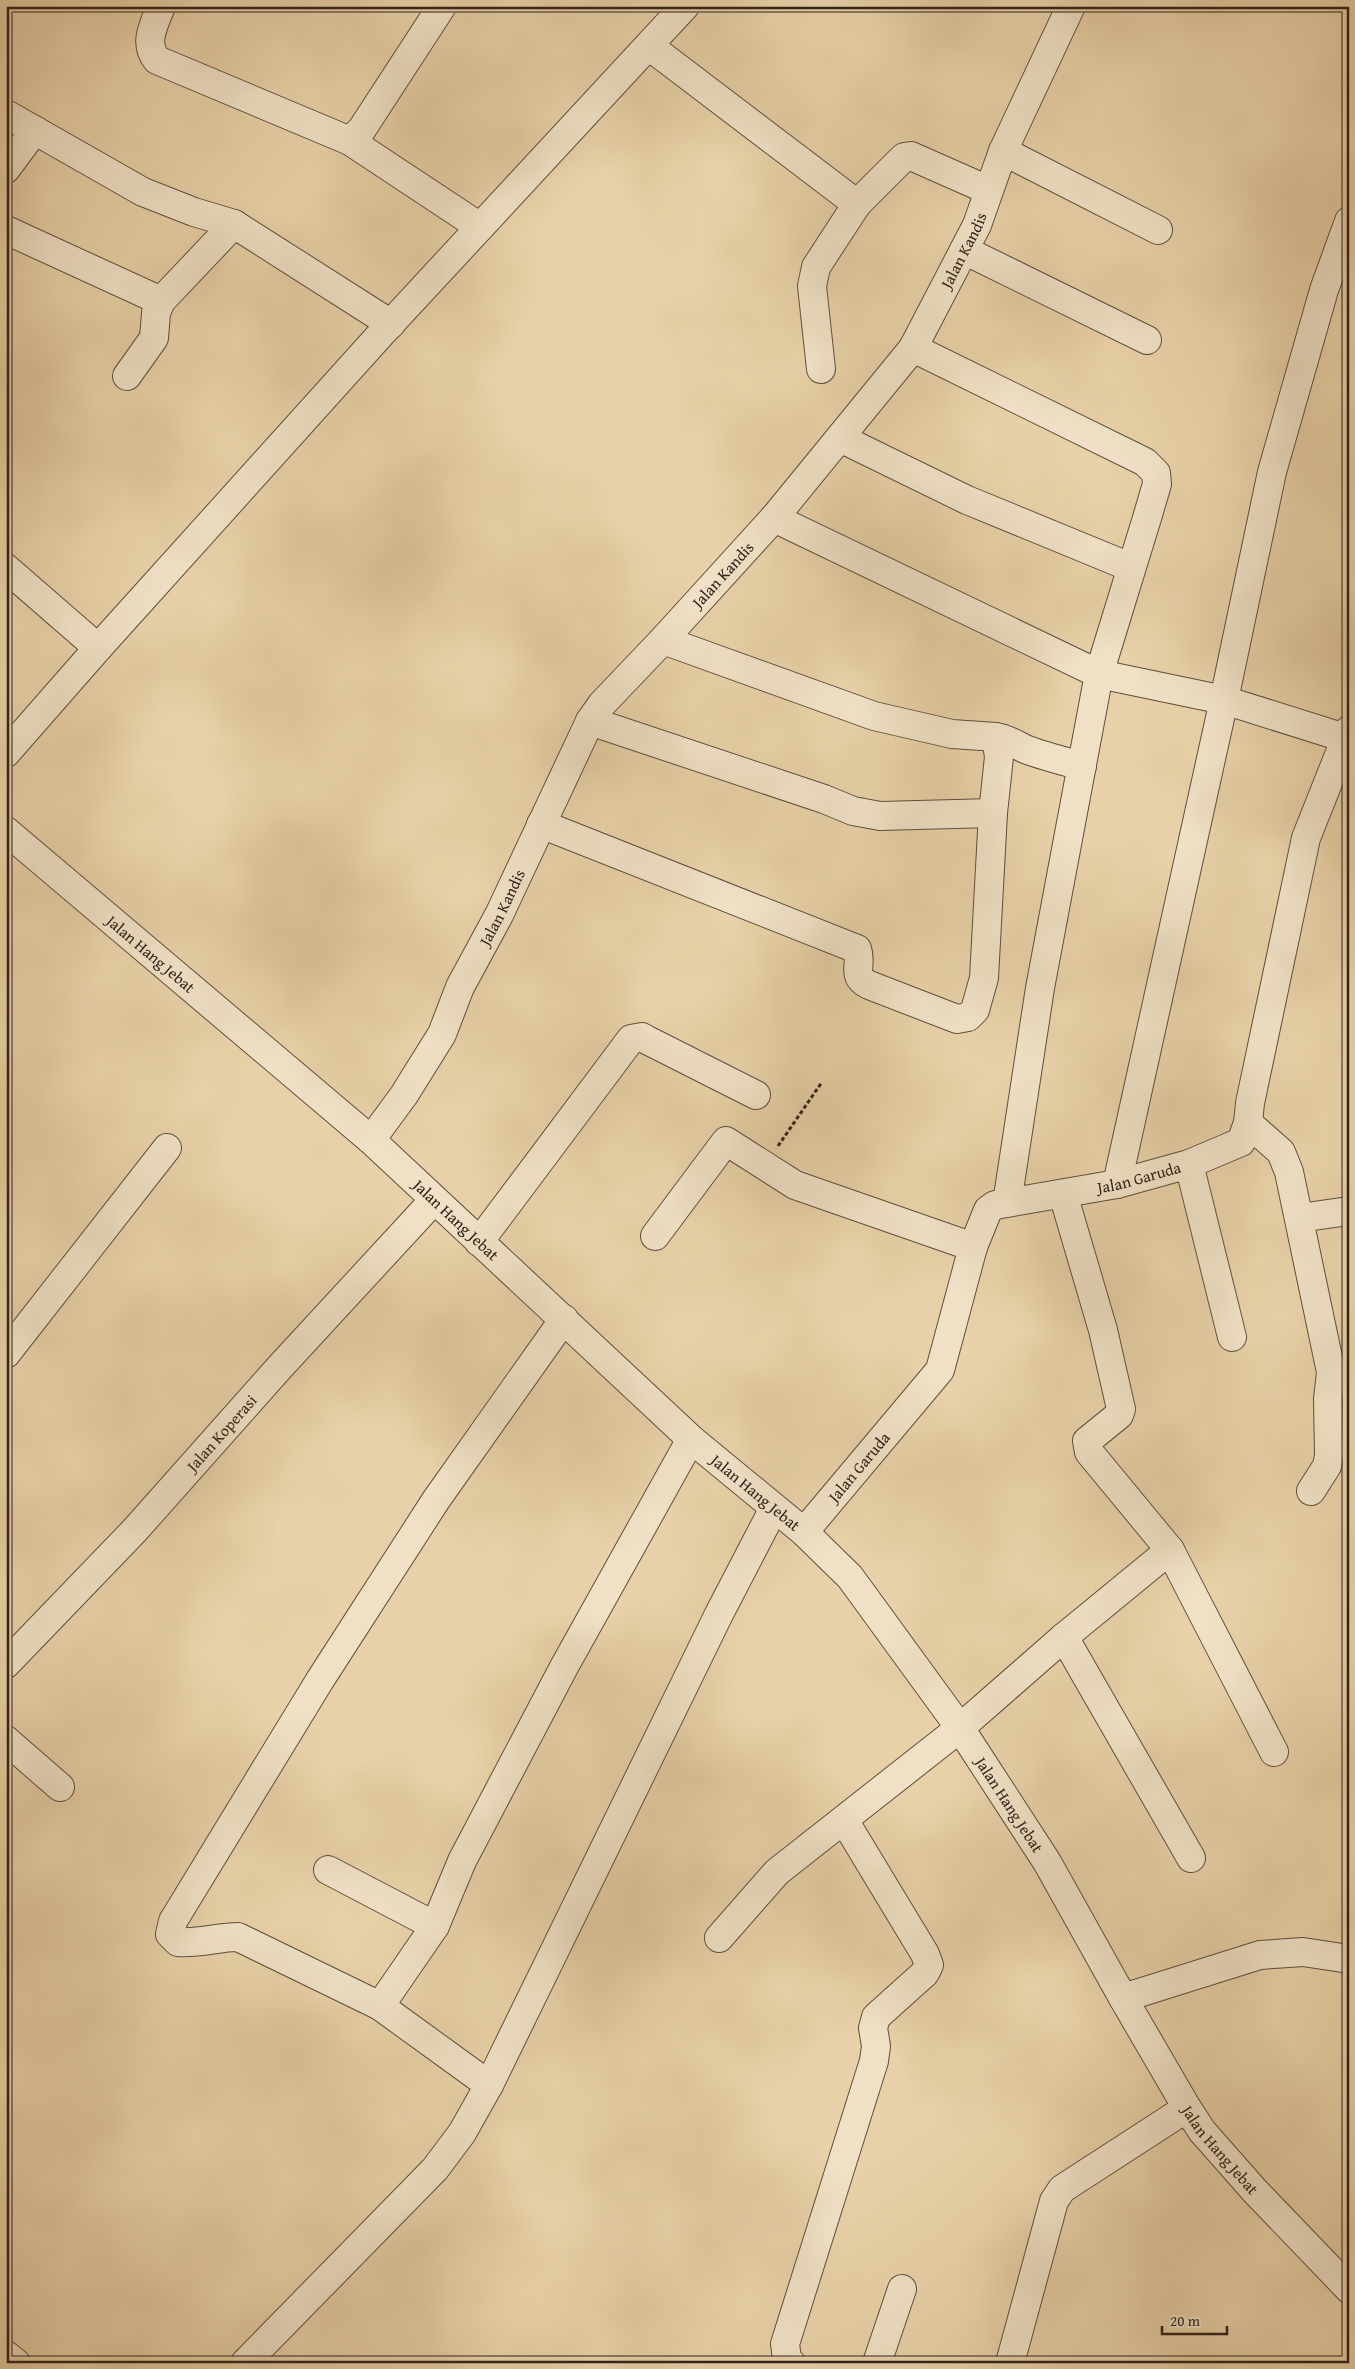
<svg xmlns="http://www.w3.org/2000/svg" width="1355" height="2369" viewBox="0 0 1355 2369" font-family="'Gentium Book Plus',serif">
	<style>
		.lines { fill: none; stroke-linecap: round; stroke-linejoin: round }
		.minor-casing { stroke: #5f4e3e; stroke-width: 30 }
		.path { stroke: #31231b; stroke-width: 3; stroke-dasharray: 4 2.5; stroke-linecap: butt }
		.minor { stroke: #f0e1c6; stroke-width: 28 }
		.labels { text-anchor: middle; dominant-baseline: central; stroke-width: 4; stroke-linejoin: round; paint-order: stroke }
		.street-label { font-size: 16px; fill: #31231b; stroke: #f0e1c6 }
	</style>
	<rect width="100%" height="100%" fill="#e8d1a8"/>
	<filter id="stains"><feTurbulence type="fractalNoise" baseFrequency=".004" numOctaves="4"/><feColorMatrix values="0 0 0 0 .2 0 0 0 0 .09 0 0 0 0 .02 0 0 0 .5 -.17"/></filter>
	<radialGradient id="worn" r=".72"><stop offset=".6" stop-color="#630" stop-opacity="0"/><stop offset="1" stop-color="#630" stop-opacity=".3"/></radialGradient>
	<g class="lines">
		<!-- minor casing -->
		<g class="minor-casing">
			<g id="minor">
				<path d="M 161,6 C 154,25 143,43 157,60 L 350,141 L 362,129 L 442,6"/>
				<path d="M 649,46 L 857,204 L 904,157 L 911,156 L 988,190"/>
				<path d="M 6,114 L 143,192 L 194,212 L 234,224 L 391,324"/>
				<path d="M 350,141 L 480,227"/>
				<path d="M 1003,151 L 1158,230"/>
				<path d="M 6,169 L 35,130"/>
				<path d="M 6,230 L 161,301"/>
				<path d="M 964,250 L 1147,340"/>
				<path d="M 913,348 L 1145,462 L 1156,473 L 1157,484 L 1147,518 L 1099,674 L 1040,988 L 1007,1203"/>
				<path d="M 821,369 L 812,286 L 816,267 L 857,204"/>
				<path d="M 127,376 L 154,338 L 156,313 L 161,301 L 234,224"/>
				<path d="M 840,438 L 967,500 L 1130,567"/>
				<path d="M 774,518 L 1099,674 L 1224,700 L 1345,738"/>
				<path d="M 6,568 L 98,648"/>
				<path d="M 590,721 L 824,799 L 853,811 L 880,816 L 993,813"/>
				<path d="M 996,737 C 1008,739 1015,744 1025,749 C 1043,756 1063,761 1082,766"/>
				<path d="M 6,753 L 98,648 L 381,334 L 685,6"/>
				<path d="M 541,824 L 857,949 C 863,965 850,976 869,985 L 957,1019 L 968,1017 L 975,1010 L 984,978 L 993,813 L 999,757 L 996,737 L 952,734 L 874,716 L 663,640"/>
				<path id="s1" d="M 6,831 L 371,1140 L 691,1439 L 804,1532 L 850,1577 L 960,1728 L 1047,1862 L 1123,1998 L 1187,2108 L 1202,2131 L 1254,2190 L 1349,2289"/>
				<path d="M 1248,1123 L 1281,1152 L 1289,1172 L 1331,1372 L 1328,1399 L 1329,1455 L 1327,1466 L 1311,1491"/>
				<path id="s2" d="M 371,1140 L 404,1095 L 442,1034 L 460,987 L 499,915 L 590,721 L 602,704 L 663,640 L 774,518 L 913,348 L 977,225 L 1003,151 L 1071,6"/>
				<path d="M 1189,1164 L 1232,1337"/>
				<path d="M 1117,1184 L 1224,700 L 1272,472 L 1324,290 L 1349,221"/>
				<path d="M 1063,1194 L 1103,1330 L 1121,1409 L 1119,1415 L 1087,1441 L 1089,1452 L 1170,1550"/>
				<path d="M 1299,1218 L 1349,1211"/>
				<path d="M 655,1236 L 726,1141 L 795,1185 L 973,1247"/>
				<path d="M 479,1242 L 631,1039 L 642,1037 L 647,1040 L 756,1095"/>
				<path d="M 564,1319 L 436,1500 L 320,1680 L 173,1921 L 170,1934 L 178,1942 C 199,1944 218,1937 238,1937 L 380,2006 L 435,1926 L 462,1861 L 564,1667 L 691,1439"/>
				<path d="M 6,1354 L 167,1148"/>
				<path id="s3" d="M 804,1532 L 940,1370 L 973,1247 L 988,1210 L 995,1205 L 1117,1184 L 1189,1164 L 1241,1142 L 1248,1123 L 1250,1103 L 1306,838 L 1349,730"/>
				<path d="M 1064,1637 L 1191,1858"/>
				<path id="s4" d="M 6,1664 L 135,1530 L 279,1368 L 434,1200"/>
				<path d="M 6,1740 L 60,1787"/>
				<path d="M 328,1870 L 435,1926"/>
				<path d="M 719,1938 L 777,1872 L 960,1728 L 1064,1637 L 1170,1550 L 1274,1752"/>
				<path d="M 1123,1998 L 1260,1955 L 1303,1952 L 1349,1959"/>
				<path d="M 380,2006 L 489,2085"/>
				<path d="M 6,2355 L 16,2363"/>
				<path d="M 245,2363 L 435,2169 L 462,2133 L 489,2085 L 719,1614 L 774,1508"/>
				<path d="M 791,2363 L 787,2359 L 785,2344 L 874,2061 L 876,2046 L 873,2028 L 876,2017 L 925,1973 L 929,1965 L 925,1954 L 844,1820"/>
				<path d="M 877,2363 L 902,2289"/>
				<path d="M 1010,2363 L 1054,2201 L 1062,2189 L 1187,2108"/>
			</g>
		</g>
		<!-- path -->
		<path class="path" d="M 778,1146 L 822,1082"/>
		<!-- minor -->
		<use href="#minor" class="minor"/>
	</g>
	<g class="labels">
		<!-- street labels -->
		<g class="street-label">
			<text stroke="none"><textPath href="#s2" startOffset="1078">Jalan Kandis</textPath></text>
			<text stroke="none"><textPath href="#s2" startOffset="672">Jalan Kandis</textPath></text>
			<text stroke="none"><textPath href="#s2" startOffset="268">Jalan Kandis</textPath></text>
			<text stroke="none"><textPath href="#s1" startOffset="190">Jalan Hang Jebat</textPath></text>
			<text stroke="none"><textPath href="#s3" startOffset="534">Jalan Garuda</textPath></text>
			<text stroke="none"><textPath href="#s1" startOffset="595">Jalan Hang Jebat</textPath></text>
			<text stroke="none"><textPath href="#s4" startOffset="316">Jalan Koperasi</textPath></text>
			<text stroke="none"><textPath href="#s3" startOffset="85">Jalan Garuda</textPath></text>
			<text stroke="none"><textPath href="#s1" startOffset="1000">Jalan Hang Jebat</textPath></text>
			<text stroke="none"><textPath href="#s1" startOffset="1405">Jalan Hang Jebat</textPath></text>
			<text stroke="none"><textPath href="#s1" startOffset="1810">Jalan Hang Jebat</textPath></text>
		</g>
	</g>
	<!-- margin -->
	<rect width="1355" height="2369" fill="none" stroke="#e8d1a8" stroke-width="25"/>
	<rect x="8" y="8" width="1340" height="2354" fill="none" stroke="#31231b" stroke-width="2.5"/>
	<rect x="12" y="12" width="1330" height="2344" fill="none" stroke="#31231b"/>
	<!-- scale -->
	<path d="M1162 2326v8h65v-8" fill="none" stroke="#31231b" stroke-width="2.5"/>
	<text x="1170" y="2326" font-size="15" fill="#31231b" stroke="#f0e1c6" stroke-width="4" paint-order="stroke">20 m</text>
	<rect width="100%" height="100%" filter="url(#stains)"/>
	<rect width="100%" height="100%" fill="url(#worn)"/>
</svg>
